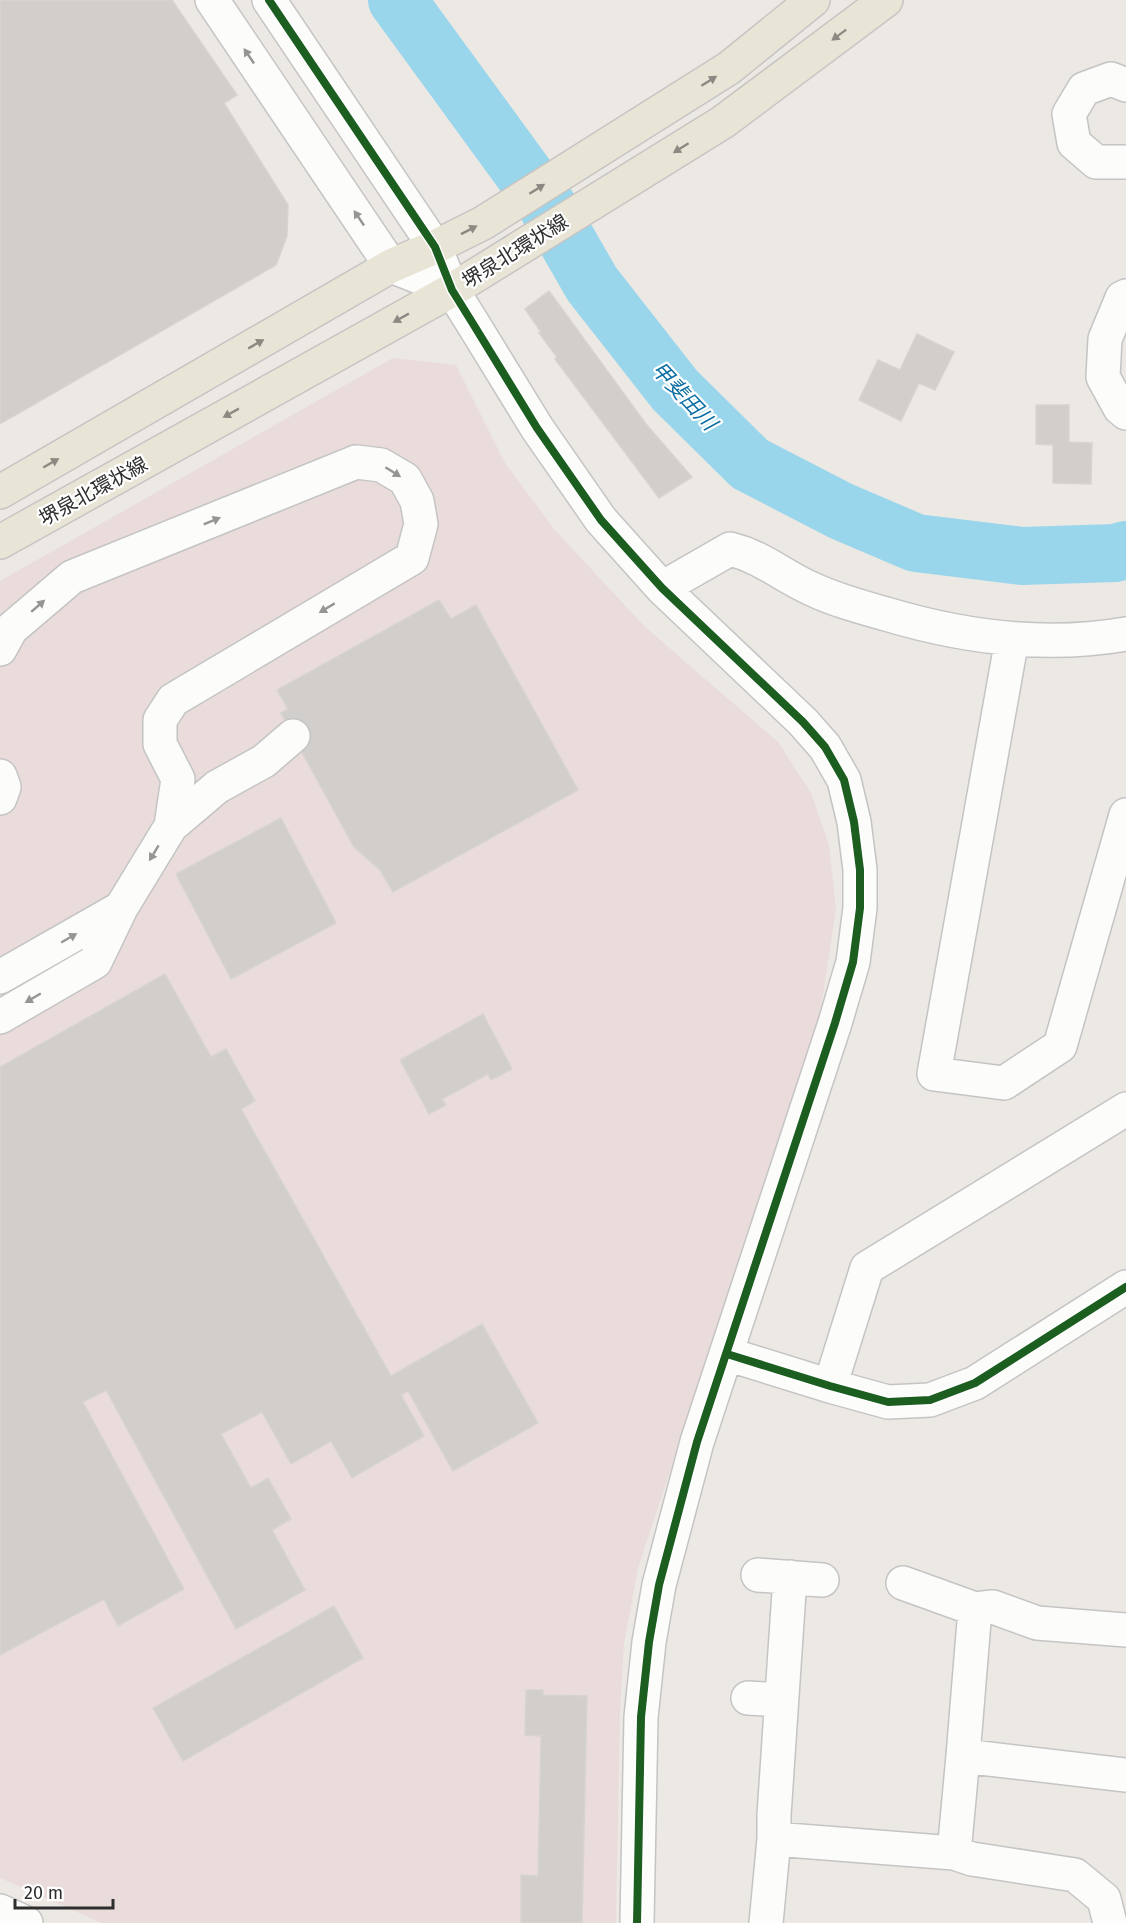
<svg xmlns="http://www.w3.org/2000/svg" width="1126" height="1923" viewBox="0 0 1126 1923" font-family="'Fira Sans','Noto Sans JP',sans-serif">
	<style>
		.medical { fill: #e9dcdb }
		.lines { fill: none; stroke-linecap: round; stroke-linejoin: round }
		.river { stroke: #99d6ec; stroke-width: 58 }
		.building { fill: #d1cecb; stroke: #d7d4d0; stroke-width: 1.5 }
		.minor-casing { stroke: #c5c4c5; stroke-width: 36 }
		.major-casing { stroke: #c6c5c4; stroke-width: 36 }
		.minor { stroke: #fcfcfb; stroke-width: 33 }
		.major { stroke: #e8e4d6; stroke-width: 33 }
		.cycleway-casing { stroke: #fff; stroke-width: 11 }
		.cycleway { stroke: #1b5e20; stroke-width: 8 }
		.oneway { fill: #8b8982 }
		.oneway2 { fill: #959594 }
		.labels { text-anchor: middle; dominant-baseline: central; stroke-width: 4.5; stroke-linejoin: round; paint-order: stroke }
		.street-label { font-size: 20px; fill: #2e2e2e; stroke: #fff }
		.water-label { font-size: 21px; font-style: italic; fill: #0d6fa3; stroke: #fff }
	</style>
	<rect width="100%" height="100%" fill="#ece8e4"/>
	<!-- medical -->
	<path class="medical" d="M 393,358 L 456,365 L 505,463 L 554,529 L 644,626 L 778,742 L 811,793 L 829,845 L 836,909 L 819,1021 L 638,1568 L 624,1644 L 620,1712 L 616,1923 L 102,1923 L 0,1878 L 0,581 Z"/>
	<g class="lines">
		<!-- river -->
		<path class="river" d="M 397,0 L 546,204 L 592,284 L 675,390 L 750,464 L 841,511 L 916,543 L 1022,556 L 1115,553 L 1126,550"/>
	</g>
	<!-- building -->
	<path class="building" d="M 0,0 L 172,0 L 237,95 L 224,103 L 288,205 L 287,236 L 276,265 L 0,424 Z
		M 549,291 L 646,424 L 692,477 L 659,498 L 555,359 L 557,357 L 539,333 L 541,332 L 525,309 Z
		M 917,334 L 954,352 L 935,390 L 919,383 L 901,421 L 859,400 L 878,360 L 900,370 Z
		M 1036,405 L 1069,405 L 1069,442 L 1092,443 L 1091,484 L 1053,483 L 1053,445 L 1036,444 Z
		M 439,600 L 451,619 L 476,605 L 578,790 L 393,892 L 380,870 L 354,847 L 293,736 L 281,713 L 288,709 L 277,690 Z
		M 281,818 L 336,923 L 231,979 L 176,874 Z
		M 165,974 L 211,1057 L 226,1049 L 255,1101 L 241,1109 L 391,1376 L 482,1324 L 538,1423 L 453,1471 L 408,1391 L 401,1395 L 424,1436 L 352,1478 L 331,1441 L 291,1464 L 262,1412 L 221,1434 L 251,1488 L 268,1478 L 291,1519 L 272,1530 L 305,1590 L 236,1629 L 106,1390 L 83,1402 L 184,1589 L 118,1626 L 104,1599 L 0,1655 L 0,1067 Z
		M 483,1014 L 512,1069 L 491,1080 L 488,1074 L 442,1099 L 446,1105 L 429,1114 L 400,1060 Z
		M 334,1606 L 363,1658 L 183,1761 L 153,1708 Z
		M 526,1690 L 543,1690 L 543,1695 L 587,1696 L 582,1923 L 521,1923 L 521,1875 L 538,1876 L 541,1736 L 525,1735 Z"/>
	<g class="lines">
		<!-- minor casing -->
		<g class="minor-casing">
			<path id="minor" d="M 212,0 L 391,266 L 452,290
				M 269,0 L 435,247 L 452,290 L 475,327 L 537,428 L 601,520 L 662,588 L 803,722 L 825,747 L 844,780 L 854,822 L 860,870 L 860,908 L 853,962 L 835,1023 L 697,1442 L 659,1585 L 649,1642 L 641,1717 L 637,1923
				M 1126,85 L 1111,79 L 1084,89 L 1069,114 L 1074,143 L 1096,162 L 1126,162
				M 1126,296 L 1122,298 L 1105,339 L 1103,377 L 1120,408 L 1126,413
				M 662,588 L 730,549 C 763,557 782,576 812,589 C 835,600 861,607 886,614 C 963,637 1046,648 1126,634
				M 1012,639 L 934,1074 L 1004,1083 L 1060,1046 L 1126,815
				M 0,649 L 11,629 L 72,577 L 356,462 L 381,465 L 405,479 L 417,501 L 421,524 L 412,558 L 173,700 L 160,720 L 160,744 L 178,779 L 171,826 L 121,908 L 95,962 L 0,1017
				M 0,776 L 4,787 L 0,798
				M 171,826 L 217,787 L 264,761 L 293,736
				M 0,977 L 121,908
				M 727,1354 L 830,1386 L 888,1402 L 930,1400 L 975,1383 L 1126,1287
				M 830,1386 L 867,1268 L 1126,1109
				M 758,1575 L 822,1580
				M 903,1583 L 975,1609 L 963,1756 L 1126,1775
				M 975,1609 L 993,1607 L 1037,1623 L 1126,1630
				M 748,1698 L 781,1700
				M 774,1839 L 774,1815 L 790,1577
				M 954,1853 L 972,1859 L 1075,1875 L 1104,1899 L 1110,1923
				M 0,1911 L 26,1923
				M 766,1923 L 774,1839 L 954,1853 L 963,1756"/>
		</g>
		<!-- major casing -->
		<g class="major-casing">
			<path id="major" d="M 0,492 L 391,266 L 435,247 L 483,223 L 729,68 L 813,0
				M 0,542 L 452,290 L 723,122 L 886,0"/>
		</g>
		<!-- minor -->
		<use href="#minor" class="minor"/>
		<!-- major -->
		<use href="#major" class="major"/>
		<!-- cycleway casing -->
		<g class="cycleway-casing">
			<path id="cycleway" d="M 269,0 L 435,247 L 452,290 L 475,327 L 537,428 L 601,520 L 662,588 L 803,722 L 825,747 L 844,780 L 854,822 L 860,870 L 860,908 L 853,962 L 835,1023 L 697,1442 L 659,1585 L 649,1642 L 641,1717 L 637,1923
				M 727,1354 L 830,1386 L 888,1402 L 930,1400 L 975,1383 L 1126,1287"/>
		</g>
		<!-- cycleway -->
		<use href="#cycleway" class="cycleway"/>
	</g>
	<!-- one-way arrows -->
	<defs><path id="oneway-solid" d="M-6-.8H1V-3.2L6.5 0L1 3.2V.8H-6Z" transform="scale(1.5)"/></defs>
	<g class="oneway">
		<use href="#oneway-solid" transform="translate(839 35) rotate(143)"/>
		<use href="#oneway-solid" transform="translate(709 81) rotate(-32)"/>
		<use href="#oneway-solid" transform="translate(681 148) rotate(148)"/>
		<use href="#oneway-solid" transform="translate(537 189) rotate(-32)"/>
		<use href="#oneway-solid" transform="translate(469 230) rotate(-27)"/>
		<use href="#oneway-solid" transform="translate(401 318) rotate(151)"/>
		<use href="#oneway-solid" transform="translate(256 344) rotate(-30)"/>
		<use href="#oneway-solid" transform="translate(231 413) rotate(151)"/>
		<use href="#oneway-solid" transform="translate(51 463) rotate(-30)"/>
	</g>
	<g class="oneway2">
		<use href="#oneway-solid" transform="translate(249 56) rotate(-124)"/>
		<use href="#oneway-solid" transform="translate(359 218) rotate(-124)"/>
		<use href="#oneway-solid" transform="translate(393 472) rotate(32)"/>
		<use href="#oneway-solid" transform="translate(212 521) rotate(-22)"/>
		<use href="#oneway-solid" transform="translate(38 606) rotate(-41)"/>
		<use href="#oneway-solid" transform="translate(327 608) rotate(149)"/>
		<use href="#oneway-solid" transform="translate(154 853) rotate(121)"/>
		<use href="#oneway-solid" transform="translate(69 938) rotate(-30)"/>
		<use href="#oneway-solid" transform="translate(33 998) rotate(150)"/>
	</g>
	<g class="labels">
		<!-- street labels -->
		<g class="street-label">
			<text transform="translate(515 251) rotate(-32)">堺泉北環状線</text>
			<text transform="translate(93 491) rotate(-29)">堺泉北環状線</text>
		</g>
		<!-- water labels -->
		<g class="water-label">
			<text transform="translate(684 396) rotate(47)">甲斐田川</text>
		</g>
	</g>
	<!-- scale -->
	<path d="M15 1899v9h98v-9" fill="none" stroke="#2e2e2e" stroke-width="3"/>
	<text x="24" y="1899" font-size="18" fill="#2e2e2e" stroke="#ffffff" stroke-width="4.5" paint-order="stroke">20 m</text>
</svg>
